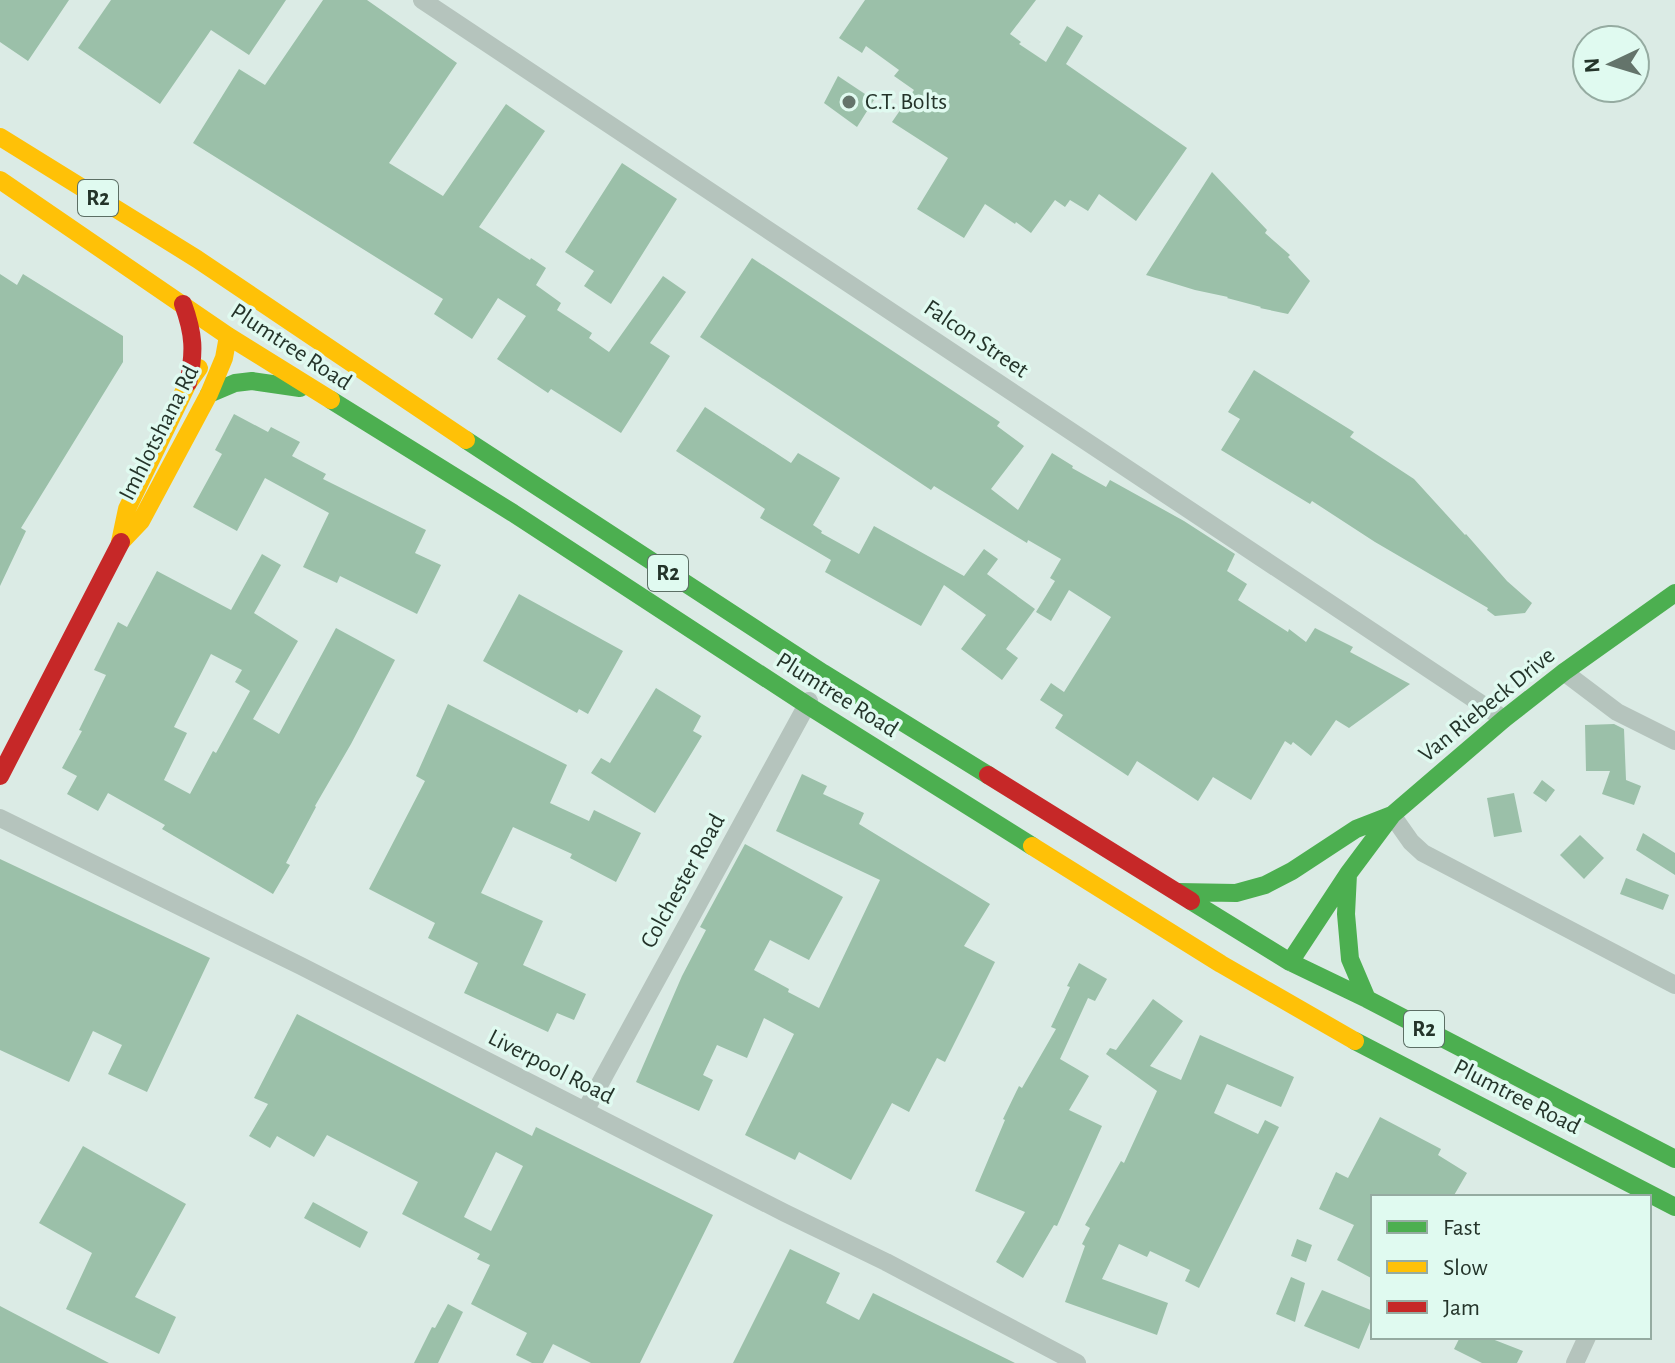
<svg xmlns="http://www.w3.org/2000/svg" width="1675" height="1363" viewBox="0 0 1675 1363" font-family="'Alegreya Sans',sans-serif">
	<style>
		.building { fill: #9bc0a9; fill-rule: evenodd }
		.lines { fill: none; stroke-linecap: round; stroke-linejoin: round }
		.street { stroke: #b5c4bd; stroke-width: 18 }
		.fast { stroke: #4caf50; stroke-width: 18 }
		.slow { stroke: #ffc107; stroke-width: 18 }
		.jam { stroke: #c62828; stroke-width: 18 }
		.poi-dot { fill: #64746b; stroke: #e0faf0; stroke-width: 3 }
		.labels { text-anchor: middle; dominant-baseline: central; stroke-width: 7; stroke-linejoin: round; paint-order: stroke }
		.shield { fill: #e0faf0; stroke: #5c6f65; stroke-width: 2 }
		.shield-label { font-size: 22px; font-weight: bold; fill: #24342a }
		.poi-label { font-size: 24px; fill: #24342a; stroke: #e0faf0; text-anchor: start }
		.street-label { font-size: 24px; fill: #24342a; stroke: #e0faf0 }
	</style>
	<rect width="100%" height="100%" fill="#dbebe5"/>
	<!-- building -->
	<path class="building" d="M 0,0 L 69,0 L 28,61 L 0,42 Z
		M 111,0 L 286,0 L 249,55 L 211,30 L 160,104 L 78,48 Z
		M 323,0 L 367,0 L 457,63 L 389,163 L 443,196 L 506,104 L 545,131 L 479,227 L 530,260 L 531,258 L 546,268 L 536,285 L 561,303 L 557,310 L 592,333 L 589,338 L 609,352 L 663,276 L 686,292 L 650,343 L 670,356 L 621,433 L 551,389 L 548,393 L 497,359 L 526,316 L 498,298 L 472,339 L 434,314 L 443,299 L 193,143 L 239,69 L 265,85 Z
		M 865,0 L 1036,0 L 1010,34 L 1021,42 L 1019,44 L 1046,62 L 1067,26 L 1083,36 L 1066,64 L 1187,148 L 1136,221 L 1099,194 L 1088,211 L 1070,200 L 1065,207 L 1055,200 L 1031,233 L 1016,222 L 1015,224 L 985,204 L 964,238 L 917,209 L 948,158 L 892,122 L 914,90 L 894,76 L 899,70 L 866,46 L 862,53 L 839,38 Z
		M 838,76 L 874,100 L 857,127 L 824,103 Z
		M 622,163 L 677,199 L 611,304 L 584,286 L 594,271 L 565,252 Z
		M 1212,172 L 1267,230 L 1265,233 L 1290,255 L 1288,257 L 1310,281 L 1288,314 L 1260,308 L 1261,307 L 1227,298 L 1228,297 L 1195,290 L 1146,275 Z
		M 752,258 L 1000,422 L 997,426 L 1024,446 L 991,489 L 1018,510 L 1052,453 L 1073,466 L 1072,468 L 1106,487 L 1110,480 L 1184,521 L 1235,554 L 1227,571 L 1247,584 L 1238,600 L 1288,632 L 1289,629 L 1306,642 L 1315,628 L 1353,647 L 1350,652 L 1410,684 L 1349,728 L 1336,720 L 1311,756 L 1293,742 L 1291,745 L 1285,741 L 1251,800 L 1213,777 L 1198,801 L 1137,761 L 1128,776 L 1055,728 L 1063,715 L 1040,700 L 1051,683 L 1064,692 L 1111,617 L 1069,590 L 1051,621 L 1036,612 L 1055,581 L 1050,578 L 1061,559 L 1028,540 L 1027,543 L 934,486 L 931,490 L 700,337 Z
		M 0,274 L 17,285 L 23,274 L 123,336 L 123,362 L 21,528 L 26,531 L 0,586 Z
		M 1254,370 L 1354,432 L 1350,437 L 1414,479 L 1465,535 L 1466,534 L 1507,581 L 1532,603 L 1525,613 L 1495,616 L 1487,610 L 1488,608 L 1375,542 L 1312,501 L 1310,504 L 1221,450 L 1240,419 L 1228,412 Z
		M 705,407 L 791,463 L 798,453 L 840,478 L 813,525 L 822,531 L 821,533 L 859,554 L 874,526 L 964,576 L 984,549 L 998,559 L 987,574 L 1035,609 L 1006,649 L 1018,658 L 1002,680 L 961,649 L 986,615 L 944,585 L 921,626 L 825,572 L 831,560 L 760,518 L 765,509 L 676,451 Z
		M 234,414 L 268,432 L 271,427 L 300,442 L 292,456 L 326,474 L 323,479 L 426,530 L 415,553 L 441,565 L 417,614 L 340,576 L 337,583 L 303,567 L 329,513 L 265,478 L 237,531 L 193,507 L 222,454 L 215,450 Z
		M 262,554 L 281,565 L 254,613 L 298,641 L 253,719 L 279,734 L 336,628 L 395,660 L 351,744 L 315,806 L 316,807 L 286,863 L 290,865 L 273,894 L 162,829 L 165,825 L 108,793 L 98,811 L 67,794 L 77,776 L 62,768 L 82,731 L 79,730 L 106,675 L 94,670 L 118,622 L 127,627 L 157,571 L 231,610 ZM 211,654 L 242,670 L 235,682 L 250,691 L 216,753 L 213,751 L 190,794 L 164,780 L 187,733 L 174,727 Z
		M 519,594 L 623,651 L 588,714 L 579,709 L 577,713 L 483,661 Z
		M 656,688 L 701,716 L 693,731 L 702,736 L 655,813 L 591,773 L 601,758 L 610,763 Z
		M 448,704 L 567,765 L 550,803 L 589,821 L 594,810 L 641,833 L 616,882 L 570,858 L 572,854 L 513,827 L 481,893 L 543,921 L 523,965 L 586,994 L 574,1020 L 557,1013 L 548,1032 L 464,993 L 478,963 L 428,938 L 435,923 L 369,889 L 425,781 L 416,776 Z
		M 1614,724 L 1624,729 L 1626,780 L 1641,786 L 1634,805 L 1602,794 L 1610,771 L 1586,771 L 1585,725 Z
		M 802,774 L 827,786 L 823,794 L 864,813 L 859,824 L 990,904 L 964,946 L 995,962 L 945,1062 L 937,1058 L 909,1112 L 892,1103 L 851,1180 L 799,1152 L 795,1160 L 745,1135 L 794,1034 L 764,1018 L 747,1058 L 717,1045 L 703,1075 L 713,1080 L 699,1111 L 636,1082 L 682,976 L 706,930 L 700,927 L 745,844 L 843,897 L 809,960 L 770,940 L 754,970 L 789,989 L 788,992 L 819,1008 L 880,880 L 776,831 Z
		M 1542,780 L 1555,790 L 1546,802 L 1533,793 Z
		M 1514,793 L 1522,832 L 1494,837 L 1487,798 Z
		M 1643,833 L 1675,853 L 1675,875 L 1636,850 Z
		M 1580,835 L 1604,858 L 1584,879 L 1560,855 Z
		M 0,859 L 210,958 L 147,1092 L 108,1074 L 122,1045 L 93,1031 L 69,1082 L 0,1050 Z
		M 1626,878 L 1669,895 L 1663,910 L 1620,894 Z
		M 1079,963 L 1107,979 L 1095,1001 L 1088,998 L 1060,1059 L 1089,1076 L 1069,1110 L 1102,1126 L 1057,1226 L 1054,1225 L 1023,1278 L 996,1262 L 1025,1212 L 975,1191 L 1005,1120 L 1003,1119 L 1019,1086 L 1022,1088 L 1056,1029 L 1051,1027 L 1070,987 L 1067,986 Z
		M 1153,999 L 1183,1021 L 1150,1066 L 1181,1080 L 1200,1035 L 1294,1077 L 1281,1107 L 1227,1084 L 1214,1113 L 1258,1134 L 1265,1120 L 1279,1127 L 1199,1288 L 1185,1281 L 1190,1270 L 1150,1251 L 1147,1257 L 1119,1244 L 1102,1279 L 1168,1303 L 1157,1335 L 1065,1302 L 1085,1246 L 1082,1244 L 1090,1228 L 1085,1225 L 1121,1161 L 1124,1163 L 1157,1091 L 1106,1054 L 1110,1048 L 1116,1050 Z
		M 297,1014 L 532,1136 L 536,1127 L 713,1215 L 640,1363 L 591,1363 L 553,1344 L 543,1363 L 532,1363 L 516,1355 L 527,1333 L 471,1304 L 490,1265 L 477,1259 L 480,1254 L 402,1214 L 418,1182 L 327,1135 L 314,1157 L 277,1136 L 270,1148 L 249,1136 L 268,1104 L 254,1098 ZM 496,1152 L 523,1166 L 491,1231 L 464,1217 Z
		M 1380,1117 L 1441,1149 L 1438,1155 L 1467,1173 L 1453,1197 L 1373,1197 L 1373,1279 L 1337,1260 L 1354,1225 L 1319,1209 L 1336,1172 L 1348,1178 Z
		M 83,1146 L 186,1204 L 135,1297 L 176,1317 L 159,1354 L 66,1309 L 92,1253 L 39,1223 Z
		M 313,1202 L 368,1232 L 360,1248 L 304,1218 Z
		M 1297,1239 L 1312,1245 L 1306,1262 L 1291,1256 Z
		M 790,1249 L 840,1273 L 826,1303 L 859,1320 L 873,1293 L 1015,1363 L 733,1363 Z
		M 1291,1277 L 1305,1283 L 1295,1322 L 1276,1314 Z
		M 1322,1290 L 1373,1311 L 1373,1315 L 1359,1349 L 1304,1326 Z
		M 448,1304 L 463,1312 L 438,1363 L 414,1363 L 432,1327 L 435,1328 Z
		M 0,1306 L 61,1338 L 109,1363 L 0,1363 Z
		M 1460,1337 L 1487,1337 L 1523,1351 L 1517,1363 L 1482,1363 L 1454,1349 Z"/>
	<g class="lines">
		<!-- street -->
		<path class="street" d="M 422,0 L 1504,719
			M 1564,672 L 1617,712 L 1675,741
			M 1392,815 L 1411,842 L 1423,853 L 1675,985
			M 0,818 L 301,966 L 785,1213 L 886,1262 L 1077,1363
			M 585,1111 L 809,701
			M 1575,1363 L 1587,1337"/>
		<!-- fast -->
		<path class="fast" d="M 209,394 L 235,383 L 252,381 L 300,388
			M 331,400 L 513,513 L 807,705 L 1032,846
			M 466,440 L 823,673 L 988,775
			M 1348,874 L 1346,914 L 1350,959 L 1367,999
			M 1178,892 L 1236,893 L 1265,885 L 1292,871 L 1356,829 L 1392,815
			M 1191,901 L 1290,962 L 1367,999 L 1675,1159
			M 1290,962 L 1348,874 L 1392,815 L 1504,719 L 1564,672 L 1675,593
			M 1355,1041 L 1675,1207"/>
		<!-- slow -->
		<path class="slow" d="M 0,137 L 197,259 L 466,440
			M 0,180 L 228,336 L 331,400
			M 120,542 L 127,509 L 188,383 L 199,368
			M 121,542 L 141,521 L 209,394 L 224,358 L 228,336
			M 1032,846 L 1221,964 L 1355,1041"/>
		<!-- jam -->
		<path class="jam" d="M 183,304 C 194,334 195,352 188,383
			M 988,775 L 1191,901
			M 0,776 L 121,542"/>
	</g>
	<!-- markers -->
	<circle class="poi-dot" cx="849" cy="102" r="8"/>
	<g class="labels">
		<!-- shield labels -->
		<g class="shield">
			<rect x="78" y="180" width="40" height="36" rx="6"/>
			<rect x="648" y="555" width="40" height="36" rx="6"/>
			<rect x="1404" y="1011" width="40" height="36" rx="6"/>
		</g>
		<g class="shield-label">
			<text x="98" y="198">R2</text>
			<text x="668" y="573">R2</text>
			<text x="1424" y="1029">R2</text>
		</g>
		<!-- poi labels -->
		<g class="poi-label">
			<text x="865" y="102">C.T. Bolts</text>
		</g>
		<!-- street labels -->
		<g class="street-label">
			<text transform="translate(976 339) rotate(34)">Falcon Street</text>
			<text transform="translate(291 347) rotate(33)">Plumtree Road</text>
			<text transform="translate(159 433) rotate(-63)">Imhlotshana Rd</text>
			<text transform="translate(837 695) rotate(32)">Plumtree Road</text>
			<text transform="translate(1487 705) rotate(-39)">Van Riebeck Drive</text>
			<text transform="translate(683 881) rotate(-61)">Colchester Road</text>
			<text transform="translate(551 1067) rotate(27)">Liverpool Road</text>
			<text transform="translate(1517 1097) rotate(27)">Plumtree Road</text>
		</g>
	</g>
	<!-- legend -->
	<rect x="1371" y="1195" width="280" height="144" fill="#e0faf0" stroke="#95aba1" stroke-width="2"/>
	<rect x="1387" y="1221" width="40" height="12" fill="#4caf50" stroke="#95aba1" stroke-width="2"/>
	<text x="1443" y="1235" font-size="24" fill="#24342a">Fast</text>
	<rect x="1387" y="1261" width="40" height="12" fill="#ffc107" stroke="#95aba1" stroke-width="2"/>
	<text x="1443" y="1275" font-size="24" fill="#24342a">Slow</text>
	<rect x="1387" y="1301" width="40" height="12" fill="#c62828" stroke="#95aba1" stroke-width="2"/>
	<text x="1443" y="1315" font-size="24" fill="#24342a">Jam</text>
	<!-- north arrow -->
	<g transform="translate(1611 64) rotate(266)"><circle r="38" fill="#e0faf0" stroke="#95aba1" stroke-width="2"/>
	<path d="M0-6L14 30L0 20L-14 30Z" fill="#64746b"/>
	<text y="-12" font-size="22" font-weight="bold" text-anchor="middle" fill="#24342a">N</text>
	</g>
</svg>
